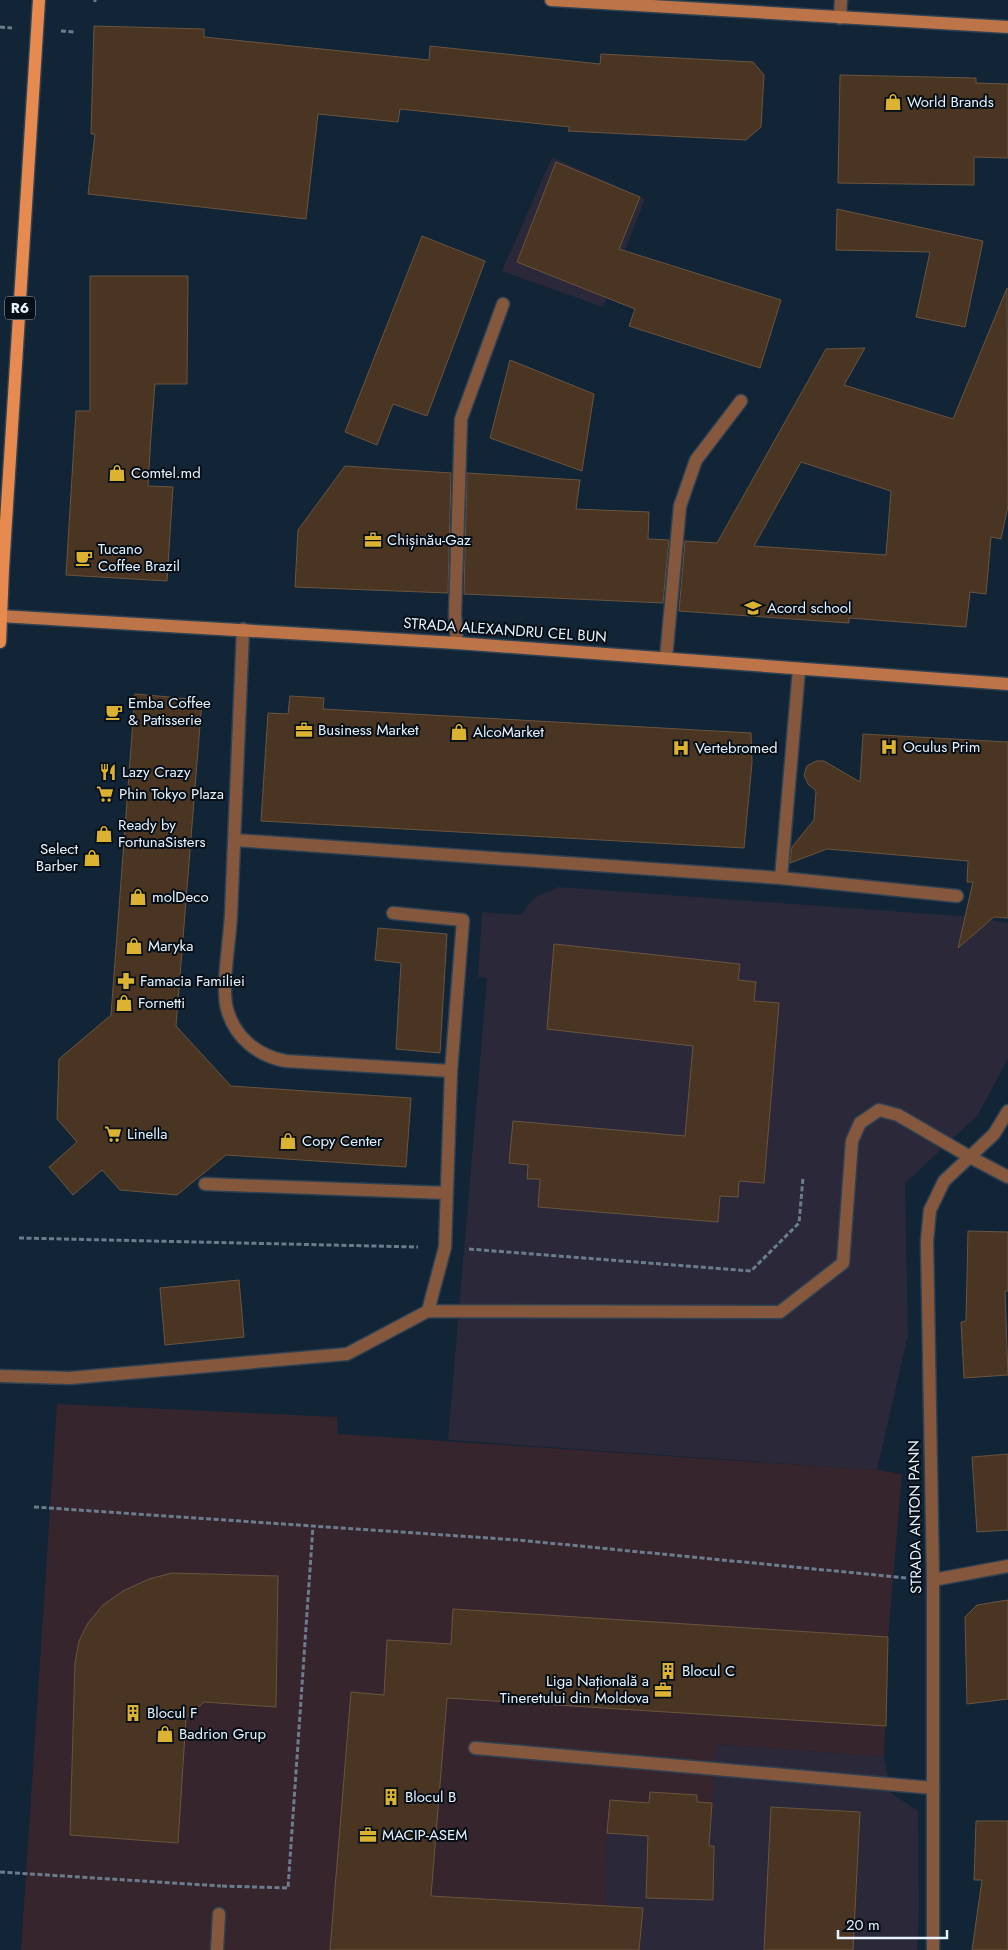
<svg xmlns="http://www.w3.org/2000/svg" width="1008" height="1950" viewBox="0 0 1008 1950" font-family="Jost,sans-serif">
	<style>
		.commercial { fill: #2b2839 }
		.education { fill: #37252d }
		.building { fill: #4a3522; stroke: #6a543f; fill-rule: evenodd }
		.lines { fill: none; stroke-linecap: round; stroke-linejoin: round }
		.lane-casing { stroke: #2f4253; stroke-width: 15 }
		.street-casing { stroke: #2f4253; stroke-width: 15 }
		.secondary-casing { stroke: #2f4253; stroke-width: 15 }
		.primary-casing { stroke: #2f4253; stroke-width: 15 }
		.path { stroke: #6b7c8c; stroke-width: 3; stroke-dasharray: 5 2.5; stroke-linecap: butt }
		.lane { stroke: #85583d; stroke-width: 12 }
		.street { stroke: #85583d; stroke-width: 12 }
		.secondary { stroke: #bc7448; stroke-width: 12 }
		.primary { stroke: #e78a4f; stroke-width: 12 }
		.labels { text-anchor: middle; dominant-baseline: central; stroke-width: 4; stroke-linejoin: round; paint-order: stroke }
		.shield { fill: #060e16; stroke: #a3aeb9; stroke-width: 1 }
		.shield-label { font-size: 14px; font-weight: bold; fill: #e6f3ff }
		.poi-label { font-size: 15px; fill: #e6f3ff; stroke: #060e16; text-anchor: start }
		.street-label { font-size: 15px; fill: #e6f3ff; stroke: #060e16 }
	</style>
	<rect width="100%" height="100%" fill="#112537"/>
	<!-- commercial -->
	<path class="commercial" d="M 552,157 L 645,199 L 603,307 L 502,271 Z
		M 558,887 L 973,917 L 1008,923 L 1008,1059 L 977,1116 L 905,1183 L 908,1335 L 877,1470 L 448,1440 L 487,978 L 478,977 L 482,912 L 520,915 L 534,898 Z
		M 716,1744 L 884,1757 L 891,1793 L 918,1811 L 919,1910 L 917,1950 L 639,1950 L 605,1906 L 607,1833 Z"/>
	<!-- education -->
	<path class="education" d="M 57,1404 L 337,1417 L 338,1434 L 877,1470 L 902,1474 L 888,1637 L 884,1757 L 716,1744 L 709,1842 L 607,1833 L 605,1905 L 643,1908 L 639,1950 L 21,1950 Z"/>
	<!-- building -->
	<path class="building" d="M 94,26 L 204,29 L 204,37 L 429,60 L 430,46 L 600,64 L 601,54 L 753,62 L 764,75 L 761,127 L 746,140 L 568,131 L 570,127 L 400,109 L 398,122 L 318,114 L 306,219 L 88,194 L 95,134 L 91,134 Z
		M 840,75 L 976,78 L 976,83 L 1008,84 L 1008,158 L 974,157 L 974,185 L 838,183 Z
		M 556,162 L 640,197 L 619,249 L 781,300 L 760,368 L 629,326 L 635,309 L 517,262 Z
		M 837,209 L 983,241 L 965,327 L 916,317 L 930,252 L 836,250 Z
		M 422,236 L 485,261 L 427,416 L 393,404 L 377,445 L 345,432 Z
		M 90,276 L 188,276 L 187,384 L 155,384 L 151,435 L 148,486 L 173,487 L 167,581 L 66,575 L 76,411 L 90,411 Z
		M 1007,288 L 1008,506 L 1001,539 L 991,537 L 986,594 L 970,592 L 966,627 L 849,618 L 849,623 L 679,611 L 685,541 L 717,543 L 826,349 L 865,348 L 844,385 L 953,419 ZM 801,462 L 891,491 L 886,555 L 754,546 Z
		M 510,360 L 594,394 L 582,471 L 490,438 Z
		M 345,466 L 451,473 L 448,593 L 295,587 L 298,530 Z
		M 467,473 L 580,480 L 576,509 L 649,512 L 648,539 L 669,540 L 663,603 L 464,594 Z
		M 135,694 L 202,700 L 176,1026 L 231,1086 L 411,1098 L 406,1167 L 226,1155 L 177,1195 L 120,1190 L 102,1170 L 73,1195 L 49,1167 L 77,1142 L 57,1119 L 59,1059 L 111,1015 Z
		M 290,696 L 324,698 L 323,709 L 751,733 L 752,763 L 744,848 L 261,821 L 268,713 L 288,714 Z
		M 863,734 L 1008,742 L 1008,918 L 994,917 L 958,948 L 973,882 L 967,882 L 968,861 L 827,849 L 790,863 L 792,847 L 814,820 L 816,791 L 808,784 L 804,775 L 807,766 L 816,761 L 824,761 L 860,782 Z
		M 378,928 L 447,934 L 440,1053 L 396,1049 L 401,963 L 375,960 Z
		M 554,944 L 740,964 L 738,980 L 756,982 L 754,1001 L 779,1003 L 764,1183 L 739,1181 L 738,1197 L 720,1196 L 718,1222 L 538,1207 L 540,1179 L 527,1179 L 528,1165 L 509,1163 L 513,1121 L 685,1136 L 693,1046 L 547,1029 Z
		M 968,1231 L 1008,1232 L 1008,1291 L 1005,1291 L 1008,1375 L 964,1378 L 961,1322 L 966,1321 Z
		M 239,1280 L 244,1337 L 165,1345 L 160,1288 Z
		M 1008,1454 L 1008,1530 L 977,1532 L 972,1457 Z
		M 172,1573 L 278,1576 L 276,1707 L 204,1702 L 186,1718 L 178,1843 L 70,1835 L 75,1663 L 79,1641 L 88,1623 L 103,1605 L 123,1591 L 149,1579 Z
		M 1008,1600 L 1008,1699 L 967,1704 L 965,1617 L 977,1605 Z
		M 453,1609 L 888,1637 L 886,1726 L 447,1698 L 431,1896 L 643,1908 L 639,1950 L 330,1950 L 351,1692 L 384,1695 L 387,1640 L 451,1644 Z
		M 650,1792 L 697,1795 L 697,1802 L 712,1803 L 709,1846 L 714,1846 L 713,1900 L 646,1898 L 648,1836 L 607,1833 L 610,1800 L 649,1803 Z
		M 771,1807 L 860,1812 L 853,1950 L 764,1950 Z
		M 976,1821 L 1008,1821 L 1008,1950 L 972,1950 L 982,1880 L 974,1880 Z"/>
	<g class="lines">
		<!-- lane casing -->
		<g class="lane-casing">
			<path id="lane" d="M 457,643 L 455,615 L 461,419 L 503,304
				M 666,658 L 680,506 L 696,460 L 741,401
				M 234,840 L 781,878 L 957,896
				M 781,878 L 799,669
				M 393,913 L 463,920 L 451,1071
				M 205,1184 L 447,1193
				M 428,1311 L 780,1312 L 843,1263 L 852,1141 L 860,1123 L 879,1110 L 898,1115 L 970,1157
				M 0,1376 L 70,1378 L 347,1354 L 428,1311 L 445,1247 L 451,1071 L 286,1061 C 258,1056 235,1038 227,1009 C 221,987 230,940 231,914 C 235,819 239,724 243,629
				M 475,1748 L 933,1788
				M 217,1950 L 219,1914"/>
		</g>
		<!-- street casing -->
		<g class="street-casing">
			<path id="street" d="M 840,18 L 841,0
				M 970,1157 L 1008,1177
				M 933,1580 L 1008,1566
				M 933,1950 L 933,1580 L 927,1241 L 930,1210 L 944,1181 L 994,1134 L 1008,1111"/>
		</g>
		<!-- secondary casing -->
		<g class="secondary-casing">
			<path id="secondary" d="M 551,0 L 1008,27
				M 0,616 L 457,643 L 1008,684"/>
		</g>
		<!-- primary casing -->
		<g class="primary-casing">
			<path id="primary" d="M 0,642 L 3,569 L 39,0"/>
		</g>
		<!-- path -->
		<path class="path" d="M 95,2 L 95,0
			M 0,27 L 12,28
			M 61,31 L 75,32
			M 19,1238 L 418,1247
			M 469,1249 L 751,1271 L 799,1223 L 803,1178
			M 34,1507 L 518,1540 L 907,1578
			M 0,1872 L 221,1886
			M 222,1886 L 288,1888 L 313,1526"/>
		<!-- lane -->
		<use href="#lane" class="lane"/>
		<!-- street -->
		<use href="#street" class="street"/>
		<!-- secondary -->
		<use href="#secondary" class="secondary"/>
		<!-- primary -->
		<use href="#primary" class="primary"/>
	</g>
	<!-- icons -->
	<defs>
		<g id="shop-bare" transform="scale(1.35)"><path d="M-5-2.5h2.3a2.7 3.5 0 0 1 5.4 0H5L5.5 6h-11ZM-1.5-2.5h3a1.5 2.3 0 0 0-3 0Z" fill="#dcb233" stroke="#060e16" stroke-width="2.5" paint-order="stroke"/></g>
		<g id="office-bare" transform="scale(1.35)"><path d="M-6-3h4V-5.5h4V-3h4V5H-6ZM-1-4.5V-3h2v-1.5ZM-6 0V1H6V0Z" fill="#dcb233" stroke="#060e16" stroke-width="2.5" paint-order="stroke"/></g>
		<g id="cafe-bare" transform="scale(1.35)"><path d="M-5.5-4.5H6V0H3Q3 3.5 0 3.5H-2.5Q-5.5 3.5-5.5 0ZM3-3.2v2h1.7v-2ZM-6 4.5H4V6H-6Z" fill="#dcb233" stroke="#060e16" stroke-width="2.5" paint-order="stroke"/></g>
		<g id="school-bare" transform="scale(1.35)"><path d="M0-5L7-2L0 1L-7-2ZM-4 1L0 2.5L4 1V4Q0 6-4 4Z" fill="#dcb233" stroke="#060e16" stroke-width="2.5" paint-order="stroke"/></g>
		<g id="hospital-bare" transform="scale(1.35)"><path d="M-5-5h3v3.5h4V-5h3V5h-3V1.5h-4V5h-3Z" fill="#dcb233" stroke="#060e16" stroke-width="2.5" paint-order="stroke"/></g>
		<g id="restaurant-bare" transform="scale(1.35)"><path d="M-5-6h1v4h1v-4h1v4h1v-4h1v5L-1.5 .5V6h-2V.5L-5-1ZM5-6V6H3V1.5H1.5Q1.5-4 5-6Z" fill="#dcb233" stroke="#060e16" stroke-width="2.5" paint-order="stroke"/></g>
		<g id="supermarket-bare" transform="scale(1.35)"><path d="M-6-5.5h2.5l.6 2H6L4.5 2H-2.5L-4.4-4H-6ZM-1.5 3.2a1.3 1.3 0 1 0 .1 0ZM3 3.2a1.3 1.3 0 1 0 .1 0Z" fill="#dcb233" stroke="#060e16" stroke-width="2.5" paint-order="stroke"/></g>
		<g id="pharmacy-bare" transform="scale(1.35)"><path d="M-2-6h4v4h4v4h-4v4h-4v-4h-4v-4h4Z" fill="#dcb233" stroke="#060e16" stroke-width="2.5" paint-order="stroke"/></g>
		<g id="building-bare" transform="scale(1.35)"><path d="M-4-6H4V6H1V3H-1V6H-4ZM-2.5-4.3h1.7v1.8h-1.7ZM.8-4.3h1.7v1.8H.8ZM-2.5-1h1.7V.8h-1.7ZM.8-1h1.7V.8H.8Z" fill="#dcb233" stroke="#060e16" stroke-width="2.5" paint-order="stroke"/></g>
	</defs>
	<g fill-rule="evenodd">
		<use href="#shop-bare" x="893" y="102"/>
		<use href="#shop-bare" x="117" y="473"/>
		<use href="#office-bare" x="373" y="540"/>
		<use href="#cafe-bare" x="84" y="558"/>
		<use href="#school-bare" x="753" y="608"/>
		<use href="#cafe-bare" x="114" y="712"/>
		<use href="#office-bare" x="304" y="730"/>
		<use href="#shop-bare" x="459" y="732"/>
		<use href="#hospital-bare" x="889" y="747"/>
		<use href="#hospital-bare" x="681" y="748"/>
		<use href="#restaurant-bare" x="108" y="772"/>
		<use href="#supermarket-bare" x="105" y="794"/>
		<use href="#shop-bare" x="104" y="834"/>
		<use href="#shop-bare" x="92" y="858"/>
		<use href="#shop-bare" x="138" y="897"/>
		<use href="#shop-bare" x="134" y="946"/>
		<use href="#pharmacy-bare" x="126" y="981"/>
		<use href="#shop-bare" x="124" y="1003"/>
		<use href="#supermarket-bare" x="113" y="1134"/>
		<use href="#shop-bare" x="288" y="1141"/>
		<use href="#building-bare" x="668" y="1671"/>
		<use href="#office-bare" x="663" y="1690"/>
		<use href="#building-bare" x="133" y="1713"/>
		<use href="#shop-bare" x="165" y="1734"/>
		<use href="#building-bare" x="391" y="1797"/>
		<use href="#office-bare" x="368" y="1835"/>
	</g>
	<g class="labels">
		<!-- shield labels -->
		<rect class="shield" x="5" y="296.5" width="30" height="23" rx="4"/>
		<g class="shield-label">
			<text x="20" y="308">R6</text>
		</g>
		<!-- poi labels -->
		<g class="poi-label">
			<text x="907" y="102">World Brands</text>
			<text x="131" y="473">Comtel.md</text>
			<text x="387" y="540">Chișinău-Gaz</text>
			<text x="98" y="549">Tucano<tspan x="98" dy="17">Coffee Brazil</tspan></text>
			<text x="767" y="608">Acord school</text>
			<text x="128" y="703">Emba Coffee<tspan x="128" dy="17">&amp; Patisserie</tspan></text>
			<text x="318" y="730">Business Market</text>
			<text x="473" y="732">AlcoMarket</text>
			<text x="903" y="747">Oculus Prim</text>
			<text x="695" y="748">Vertebromed</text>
			<text x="122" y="772">Lazy Crazy</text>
			<text x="119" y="794">Phin Tokyo Plaza</text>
			<text x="118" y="825">Ready by<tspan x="118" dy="17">FortunaSisters</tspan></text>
			<text x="78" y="849" text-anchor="end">Select<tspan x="78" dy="17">Barber</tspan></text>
			<text x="152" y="897">molDeco</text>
			<text x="148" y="946">Maryka</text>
			<text x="140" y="981">Famacia Familiei</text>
			<text x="138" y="1003">Fornetti</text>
			<text x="127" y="1134">Linella</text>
			<text x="302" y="1141">Copy Center</text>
			<text x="682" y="1671">Blocul C</text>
			<text x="649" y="1681" text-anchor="end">Liga Națională a<tspan x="649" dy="17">Tineretului din Moldova</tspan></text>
			<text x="147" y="1713">Blocul F</text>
			<text x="179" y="1734">Badrion Grup</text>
			<text x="405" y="1797">Blocul B</text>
			<text x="382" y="1835">MACIP-ASEM</text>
		</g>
		<!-- street labels -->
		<g class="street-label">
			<text transform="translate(505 630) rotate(4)">STRADA ALEXANDRU CEL BUN</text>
			<text transform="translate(915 1517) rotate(-91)">STRADA ANTON PANN</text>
		</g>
	</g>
	<!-- scale -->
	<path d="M838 1930v8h109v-8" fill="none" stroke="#e6f3ff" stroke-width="2.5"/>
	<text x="846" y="1930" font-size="15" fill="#e6f3ff" stroke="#060e16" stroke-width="4" paint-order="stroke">20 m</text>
</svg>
